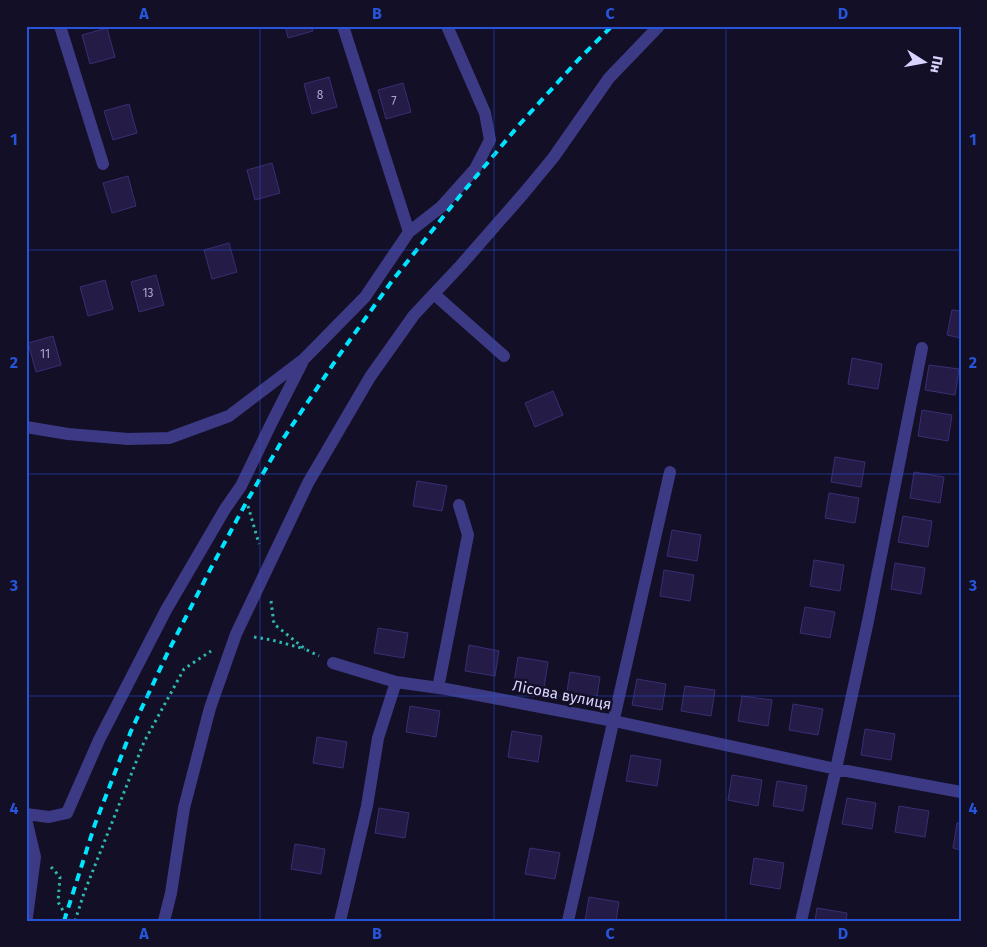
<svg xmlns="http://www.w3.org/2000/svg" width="987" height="947" viewBox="0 0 987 947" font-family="'Fira Sans',sans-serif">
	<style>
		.building { fill: #241b47; stroke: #3b2d73 }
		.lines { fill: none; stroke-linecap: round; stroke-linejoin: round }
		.path { stroke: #2fb8b0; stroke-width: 3; stroke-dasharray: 2.5 4; stroke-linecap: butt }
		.minor { stroke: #3d3a85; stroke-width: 12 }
		.rail { stroke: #00e5ff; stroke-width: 4; stroke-dasharray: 8 6; stroke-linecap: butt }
		.grid { fill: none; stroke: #2655da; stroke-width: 1; stroke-opacity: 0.55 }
		.labels { text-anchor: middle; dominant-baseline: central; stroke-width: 5; stroke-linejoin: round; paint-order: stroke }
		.number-label { font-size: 12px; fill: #aca6d1 }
		.street-label { font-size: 15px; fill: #d9d4ff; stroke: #130f26 }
		.neatline { fill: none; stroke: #2655da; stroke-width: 2 }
		.grid-label { font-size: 16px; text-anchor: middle; font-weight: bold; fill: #2655da }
	</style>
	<rect width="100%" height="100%" fill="#130f26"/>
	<!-- building -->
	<path class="building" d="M 285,26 L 312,26 L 313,31 L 288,38 Z
		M 107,28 L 115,57 L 90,64 L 82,35 Z
		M 329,77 L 337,107 L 312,114 L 304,84 Z
		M 403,83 L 411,112 L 386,119 L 378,90 Z
		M 129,104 L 137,133 L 113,140 L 104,111 Z
		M 272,163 L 280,193 L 255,200 L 247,170 Z
		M 128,176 L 136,206 L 112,213 L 103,183 Z
		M 229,243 L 237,272 L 212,279 L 204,250 Z
		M 156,275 L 164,305 L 139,312 L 131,282 Z
		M 105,280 L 113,309 L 88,316 L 80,287 Z
		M 952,310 L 961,311 L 961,338 L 947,335 Z
		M 53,336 L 61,365 L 36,372 L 28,343 Z
		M 852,358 L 882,364 L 878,389 L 848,384 Z
		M 929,365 L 959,369 L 955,395 L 925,390 Z
		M 553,391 L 563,415 L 535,427 L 525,403 Z
		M 922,410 L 952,415 L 948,441 L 918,436 Z
		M 835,457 L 865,462 L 861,487 L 831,482 Z
		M 914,472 L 944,477 L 940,503 L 910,498 Z
		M 417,481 L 447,486 L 442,511 L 413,506 Z
		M 829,493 L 859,498 L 855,523 L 825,518 Z
		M 903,516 L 932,521 L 928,547 L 898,542 Z
		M 672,530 L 701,535 L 697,561 L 667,556 Z
		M 814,560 L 844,565 L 840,591 L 810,586 Z
		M 895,563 L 925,568 L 921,594 L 891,589 Z
		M 664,570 L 694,575 L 690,601 L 660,596 Z
		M 805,607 L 835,612 L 830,638 L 800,633 Z
		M 378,628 L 408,633 L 404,658 L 374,653 Z
		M 469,645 L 499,651 L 495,676 L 465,671 Z
		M 518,657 L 548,662 L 544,688 L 514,683 Z
		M 570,672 L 600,677 L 596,703 L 566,698 Z
		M 637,679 L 666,684 L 662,710 L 632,705 Z
		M 685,686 L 715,690 L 711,716 L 681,711 Z
		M 742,696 L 772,700 L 768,726 L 738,721 Z
		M 793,704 L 823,709 L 818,735 L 789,730 Z
		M 410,706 L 440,711 L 436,737 L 406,732 Z
		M 865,729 L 895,734 L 891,760 L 861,755 Z
		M 512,731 L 542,736 L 538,762 L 508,757 Z
		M 317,737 L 347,742 L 343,768 L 313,763 Z
		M 631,755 L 661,760 L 657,786 L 626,781 Z
		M 732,775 L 762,780 L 758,806 L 728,800 Z
		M 777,781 L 807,786 L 803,811 L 773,806 Z
		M 847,798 L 876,803 L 872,829 L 842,824 Z
		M 899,806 L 929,811 L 925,837 L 895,832 Z
		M 379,808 L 409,813 L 405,838 L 375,833 Z
		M 957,823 L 961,823 L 961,850 L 953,848 Z
		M 295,844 L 325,849 L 321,874 L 291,869 Z
		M 530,848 L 560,853 L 555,879 L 525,874 Z
		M 754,858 L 784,863 L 780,889 L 750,884 Z
		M 589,897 L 619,902 L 616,921 L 585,921 Z
		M 817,908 L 847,913 L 846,921 L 815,921 Z"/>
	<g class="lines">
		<!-- path -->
		<path class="path" d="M 248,506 L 259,544
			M 271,601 L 274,624 L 305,649 L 319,656
			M 254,637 L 272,640 L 305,649
			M 51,867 L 60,877 L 58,902 L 69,921
			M 75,921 L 84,893 L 144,742 L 184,669 L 211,651"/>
		<!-- minor -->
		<path class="minor" d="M 60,26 L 103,164
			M 343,26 L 409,232
			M 434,294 L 504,356
			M 26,427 L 68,434 L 128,439 L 169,438 L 229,416 L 304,359 L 365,297 L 409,232 L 441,207 L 475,169 L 490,140 L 485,113 L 447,26
			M 333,663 L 396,682
			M 438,688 L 468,535 L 459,505
			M 26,814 L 49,817 L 67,813 L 99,740 L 166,610 L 225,509 L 241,486 L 272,422 L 302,363
			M 26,819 L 35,857 L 27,917 L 26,919
			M 164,921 L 171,893 L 184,808 L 210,708 L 236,634 L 308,483 L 370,377 L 414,315 L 461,265 L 524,193 L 553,158 L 609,78 L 659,26
			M 340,921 L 367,806 L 378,738 L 396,682 L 446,689 L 614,721 L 836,769 L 961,792
			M 568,921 L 670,472
			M 801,921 L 836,769 L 868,621 L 922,348"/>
		<!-- rail -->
		<path class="rail" d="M 64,921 L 95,824 L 131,731 L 168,652 L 211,568 L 247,501 L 283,439 L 340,354 L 392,281 L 459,197 L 519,125 L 579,59 L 612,26"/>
	</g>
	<!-- grid -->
	<path class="grid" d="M 260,26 L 260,921M 494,26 L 494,921M 726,26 L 726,921M 26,250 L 961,250M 26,474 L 961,474M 26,696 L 961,696"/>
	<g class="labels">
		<!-- number labels -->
		<g class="number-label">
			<text x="320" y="95">8</text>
			<text x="394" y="101">7</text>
			<text x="148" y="293">13</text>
			<text x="45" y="354">11</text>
		</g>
		<!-- street labels -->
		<g class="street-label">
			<text transform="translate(562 695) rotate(11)">Лісова вулиця</text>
		</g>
	</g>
	<!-- border -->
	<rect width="987" height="947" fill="none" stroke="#130f26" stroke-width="55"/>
	<!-- north arrow -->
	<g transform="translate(924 62) rotate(101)" stroke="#130f26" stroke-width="4" paint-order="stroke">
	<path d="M0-4L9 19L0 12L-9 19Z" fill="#d9d4ff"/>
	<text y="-8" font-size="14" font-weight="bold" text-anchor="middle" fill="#d9d4ff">Пн</text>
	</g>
	<rect x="28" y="28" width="932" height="892" class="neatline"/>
	<g class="grid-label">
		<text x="144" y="19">A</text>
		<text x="377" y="19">B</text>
		<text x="610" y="19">C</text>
		<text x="843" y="19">D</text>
		<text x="14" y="145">1</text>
		<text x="973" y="145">1</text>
		<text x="14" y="368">2</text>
		<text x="973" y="368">2</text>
		<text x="14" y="591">3</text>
		<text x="973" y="591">3</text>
		<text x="14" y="814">4</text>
		<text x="973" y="814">4</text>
		<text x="144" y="939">A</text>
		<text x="377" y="939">B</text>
		<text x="610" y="939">C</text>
		<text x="843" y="939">D</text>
	</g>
</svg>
